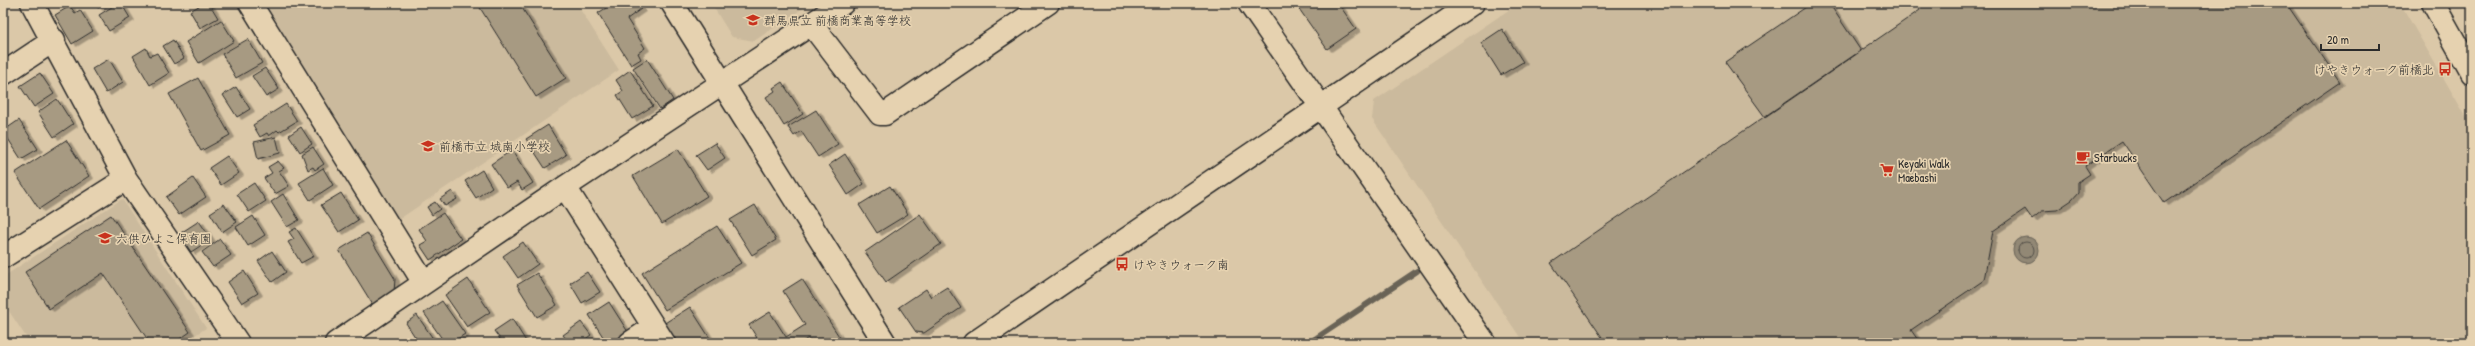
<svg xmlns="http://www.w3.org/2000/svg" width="2475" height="346" viewBox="0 0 2475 346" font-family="'Patrick Hand','Klee One',sans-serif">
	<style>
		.built { fill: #cbba9d }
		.water { fill: #928875; stroke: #696357 }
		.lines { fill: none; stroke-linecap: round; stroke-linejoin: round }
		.shore { stroke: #545049; stroke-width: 1 }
		.stream { stroke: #696357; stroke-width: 6 }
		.building { fill: #a79a82; stroke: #2b2b2b; filter: url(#shadow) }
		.minor-casing { stroke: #2b2b2b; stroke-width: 25 }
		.major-casing { stroke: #2b2b2b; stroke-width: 25 }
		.minor { stroke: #e6d2b0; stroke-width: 22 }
		.major { stroke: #e6d2b0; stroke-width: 22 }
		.labels { text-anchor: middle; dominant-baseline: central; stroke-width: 3.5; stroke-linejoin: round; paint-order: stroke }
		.poi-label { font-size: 12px; fill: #2b2b2b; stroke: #e6d2b0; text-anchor: start }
	</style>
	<defs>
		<filter id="shadow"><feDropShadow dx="4.5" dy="2.5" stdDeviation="0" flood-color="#0004"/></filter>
	</defs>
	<rect width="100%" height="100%" fill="#dbc8a8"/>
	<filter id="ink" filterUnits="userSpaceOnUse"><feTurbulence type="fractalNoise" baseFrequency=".025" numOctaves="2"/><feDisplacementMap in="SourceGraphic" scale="8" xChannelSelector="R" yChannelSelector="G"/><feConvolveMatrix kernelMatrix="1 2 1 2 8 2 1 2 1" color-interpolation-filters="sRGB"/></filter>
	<g filter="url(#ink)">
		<!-- built -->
		<path class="built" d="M 259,3 L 576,3 L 619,70 L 395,222 Z
			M 711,3 L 811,3 L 754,41 L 732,37 Z
			M 1519,3 L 2400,3 L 2472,127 L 2472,343 L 1524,343 L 1372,119 L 1374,101 Z
			M 122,199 L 206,328 L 183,343 L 30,343 L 3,302 L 3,277 Z"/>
		<!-- water -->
		<path class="water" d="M2013 250a13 13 0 1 1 26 0a13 13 0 1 1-26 0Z"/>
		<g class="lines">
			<!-- shore -->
			<path class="shore" d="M2018 250a8 8 0 1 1 16 0a8 8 0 1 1-16 0Z"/>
			<!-- stream -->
			<path class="stream" d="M 1309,343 L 1417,271"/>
		</g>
		<!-- building -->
		<path class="building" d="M 95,3 L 107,3 L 98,8 Z
			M 118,3 L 121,3 L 130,18 L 109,31 L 99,15 Z
			M 204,3 L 209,3 L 218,18 L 200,28 L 190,11 Z
			M 477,3 L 519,3 L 566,78 L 536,97 Z
			M 614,3 L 637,3 L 641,9 L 627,19 L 645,48 L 638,53 L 641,59 L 631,65 L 598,13 Z
			M 1295,3 L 1338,3 L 1356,29 L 1327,49 Z
			M 1812,3 L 1829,3 L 1861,51 L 1765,117 L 1725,62 Z
			M 1917,3 L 2286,3 L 2340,82 L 2164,203 L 2122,141 L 2085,166 L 2090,174 L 2078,182 L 2078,193 L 2072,200 L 2057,210 L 2042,211 L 2032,219 L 2025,209 L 1993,231 L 1984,280 L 1911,330 L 1920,343 L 1606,343 L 1551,263 L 1920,10 Z
			M 70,6 L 75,13 L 80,10 L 93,31 L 72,44 L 55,15 Z
			M 221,20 L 234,41 L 199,63 L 186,42 Z
			M 1502,29 L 1523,62 L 1501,75 L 1481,43 Z
			M 248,39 L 262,63 L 236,78 L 222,54 Z
			M 173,40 L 184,58 L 174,64 L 163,46 Z
			M 146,48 L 150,56 L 157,53 L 169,73 L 150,85 L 133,56 Z
			M 109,59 L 123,82 L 106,93 L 92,69 Z
			M 647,59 L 673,100 L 660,109 L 633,68 Z
			M 265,68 L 279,89 L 266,97 L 252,76 Z
			M 630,70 L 653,106 L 632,119 L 617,95 L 623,91 L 616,80 Z
			M 40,73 L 54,94 L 34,107 L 20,86 Z
			M 198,78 L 230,135 L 201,151 L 169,94 Z
			M 782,82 L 803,114 L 784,126 L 766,97 L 775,91 L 773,88 Z
			M 236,87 L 250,109 L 237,117 L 223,95 Z
			M 57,99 L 73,124 L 54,137 L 38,112 Z
			M 286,104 L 297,121 L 279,132 L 277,130 L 269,136 L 267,133 L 260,137 L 253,125 Z
			M 816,110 L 838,144 L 818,157 L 801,131 L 794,136 L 788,127 Z
			M 19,120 L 38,149 L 21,159 L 3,131 Z
			M 548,125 L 566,155 L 545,168 L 526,139 Z
			M 301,127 L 312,144 L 300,152 L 289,135 Z
			M 276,137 L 280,153 L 258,159 L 254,142 Z
			M 66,140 L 89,176 L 39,209 L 15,173 Z
			M 715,143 L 725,158 L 707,170 L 696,155 Z
			M 313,147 L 324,164 L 315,170 L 313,167 L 308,170 L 302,154 Z
			M 678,149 L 707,196 L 662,224 L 633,176 Z
			M 512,150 L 533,183 L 522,190 L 517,182 L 507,188 L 491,164 Z
			M 845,154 L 864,184 L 848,195 L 829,165 Z
			M 227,156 L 239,173 L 221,185 L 209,168 Z
			M 278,161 L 284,168 L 279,171 L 289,186 L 275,194 L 264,178 L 272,173 L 268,167 Z
			M 323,168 L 333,185 L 310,200 L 299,183 Z
			M 482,170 L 492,187 L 476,198 L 465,181 Z
			M 193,178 L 206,197 L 179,215 L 166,197 Z
			M 254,183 L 266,201 L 249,212 L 237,194 Z
			M 890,186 L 908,214 L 877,233 L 859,205 Z
			M 452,191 L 457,199 L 445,206 L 440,199 Z
			M 341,193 L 358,220 L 339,232 L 321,205 Z
			M 283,194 L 299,220 L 287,227 L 271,202 Z
			M 435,202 L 440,209 L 432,215 L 427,207 Z
			M 224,204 L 237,222 L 222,232 L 210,213 Z
			M 755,205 L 776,240 L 752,255 L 730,220 Z
			M 443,213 L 461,239 L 430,260 L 420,245 L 427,241 L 419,229 Z
			M 920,214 L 941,244 L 886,282 L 865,252 Z
			M 111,215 L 190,332 L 174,343 L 150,343 L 103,273 L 49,309 L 25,272 Z
			M 253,216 L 265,235 L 248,246 L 236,227 Z
			M 199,221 L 211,239 L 191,252 L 179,234 Z
			M 717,226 L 741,263 L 665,310 L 642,273 Z
			M 296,228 L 314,256 L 301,263 L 288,242 L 294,239 L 289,232 Z
			M 367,233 L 395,279 L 394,292 L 373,305 L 339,250 Z
			M 220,239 L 231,255 L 213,267 L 202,252 Z
			M 523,242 L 538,264 L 518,278 L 503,256 Z
			M 272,251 L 286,272 L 272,282 L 258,261 Z
			M 244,271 L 258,293 L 242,303 L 228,282 Z
			M 587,272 L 600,292 L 582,303 L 570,283 Z
			M 537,273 L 557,305 L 537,317 L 517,285 Z
			M 468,279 L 490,312 L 467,327 L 445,295 Z
			M 802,279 L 842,341 L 839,343 L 811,343 L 808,338 L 801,343 L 760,343 L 749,325 L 770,312 L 786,337 L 805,325 L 783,291 Z
			M 947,287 L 961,308 L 924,333 L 916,332 L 899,307 L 926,289 L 931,297 Z
			M 442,301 L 465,334 L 451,343 L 445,343 L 424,313 Z
			M 609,302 L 628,332 L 611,343 L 607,343 L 589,315 Z
			M 690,307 L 713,343 L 671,343 L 660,326 Z
			M 417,315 L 436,343 L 419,343 L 406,323 Z
			M 512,319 L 527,343 L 503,343 L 494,331 Z
			M 581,322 L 591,335 L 580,343 L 569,343 L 563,335 Z"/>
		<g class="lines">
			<!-- minor casing -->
			<g class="minor-casing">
				<path id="minor" d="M 32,3 L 126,179 L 238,343
					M 250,3 L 424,283
					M 672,3 L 885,343
					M 1249,3 L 1485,343
					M 812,25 L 880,114 L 885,114 L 1048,3
					M 3,74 L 54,40
					M 565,187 L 664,343
					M 3,257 L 126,179
					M 336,343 L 565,187 L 843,3
					M 630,343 L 654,327
					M 974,343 L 1473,3"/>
			</g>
			<!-- major casing -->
			<g class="major-casing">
				<path id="major" d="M 2433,3 L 2472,73"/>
			</g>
			<!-- minor -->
			<use href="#minor" class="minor"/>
			<!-- major -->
			<use href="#major" class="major"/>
		</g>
	</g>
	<!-- icons -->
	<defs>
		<g id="school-bare" transform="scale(1.08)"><path d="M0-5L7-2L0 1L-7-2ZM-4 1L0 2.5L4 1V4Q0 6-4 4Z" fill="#c8321e" stroke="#e6d2b0" stroke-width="2.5" paint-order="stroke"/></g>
		<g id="bus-bare" transform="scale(1.08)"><path d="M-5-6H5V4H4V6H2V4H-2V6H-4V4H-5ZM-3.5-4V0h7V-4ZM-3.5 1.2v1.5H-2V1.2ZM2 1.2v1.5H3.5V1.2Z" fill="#c8321e" stroke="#e6d2b0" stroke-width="2.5" paint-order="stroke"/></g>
		<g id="cafe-bare" transform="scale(1.08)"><path d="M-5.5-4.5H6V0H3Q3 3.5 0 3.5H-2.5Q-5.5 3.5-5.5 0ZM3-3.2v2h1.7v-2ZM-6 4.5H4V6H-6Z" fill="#c8321e" stroke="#e6d2b0" stroke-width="2.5" paint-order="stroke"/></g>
		<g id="supermarket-bare" transform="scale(1.08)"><path d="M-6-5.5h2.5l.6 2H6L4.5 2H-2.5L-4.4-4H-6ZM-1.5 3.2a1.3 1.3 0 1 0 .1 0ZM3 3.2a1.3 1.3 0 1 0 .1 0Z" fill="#c8321e" stroke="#e6d2b0" stroke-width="2.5" paint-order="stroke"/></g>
	</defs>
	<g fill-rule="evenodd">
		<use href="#school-bare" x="753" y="20"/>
		<use href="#bus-bare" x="2445" y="69"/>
		<use href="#school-bare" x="428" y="146"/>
		<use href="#cafe-bare" x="2083" y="157"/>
		<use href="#supermarket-bare" x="1887" y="170"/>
		<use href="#school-bare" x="105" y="238"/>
		<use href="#bus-bare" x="1122" y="264"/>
	</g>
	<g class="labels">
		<!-- poi labels -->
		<g class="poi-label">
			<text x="764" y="20">群馬県立 前橋商業高等学校</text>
			<text x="2434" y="69" text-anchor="end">けやきウォーク前橋北</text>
			<text x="439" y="146">前橋市立 城南小学校</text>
			<text x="2094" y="157">Starbucks</text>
			<text x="1898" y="163">Keyaki Walk<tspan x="1898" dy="14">Maebashi</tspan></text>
			<text x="116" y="238">六供ひよこ保育園</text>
			<text x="1133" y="264">けやきウォーク南</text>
		</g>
	</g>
	<!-- margin -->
	<rect width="2475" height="346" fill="none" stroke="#e6d2b0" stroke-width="16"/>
	<rect x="8" y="8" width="2459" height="330" fill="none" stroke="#2b2b2b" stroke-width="1.5" filter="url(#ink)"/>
	<!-- scale -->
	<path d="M2321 44v6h58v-6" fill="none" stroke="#2b2b2b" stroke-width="2"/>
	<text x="2327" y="44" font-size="12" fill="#2b2b2b" stroke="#e6d2b0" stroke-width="3" paint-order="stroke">20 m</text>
</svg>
